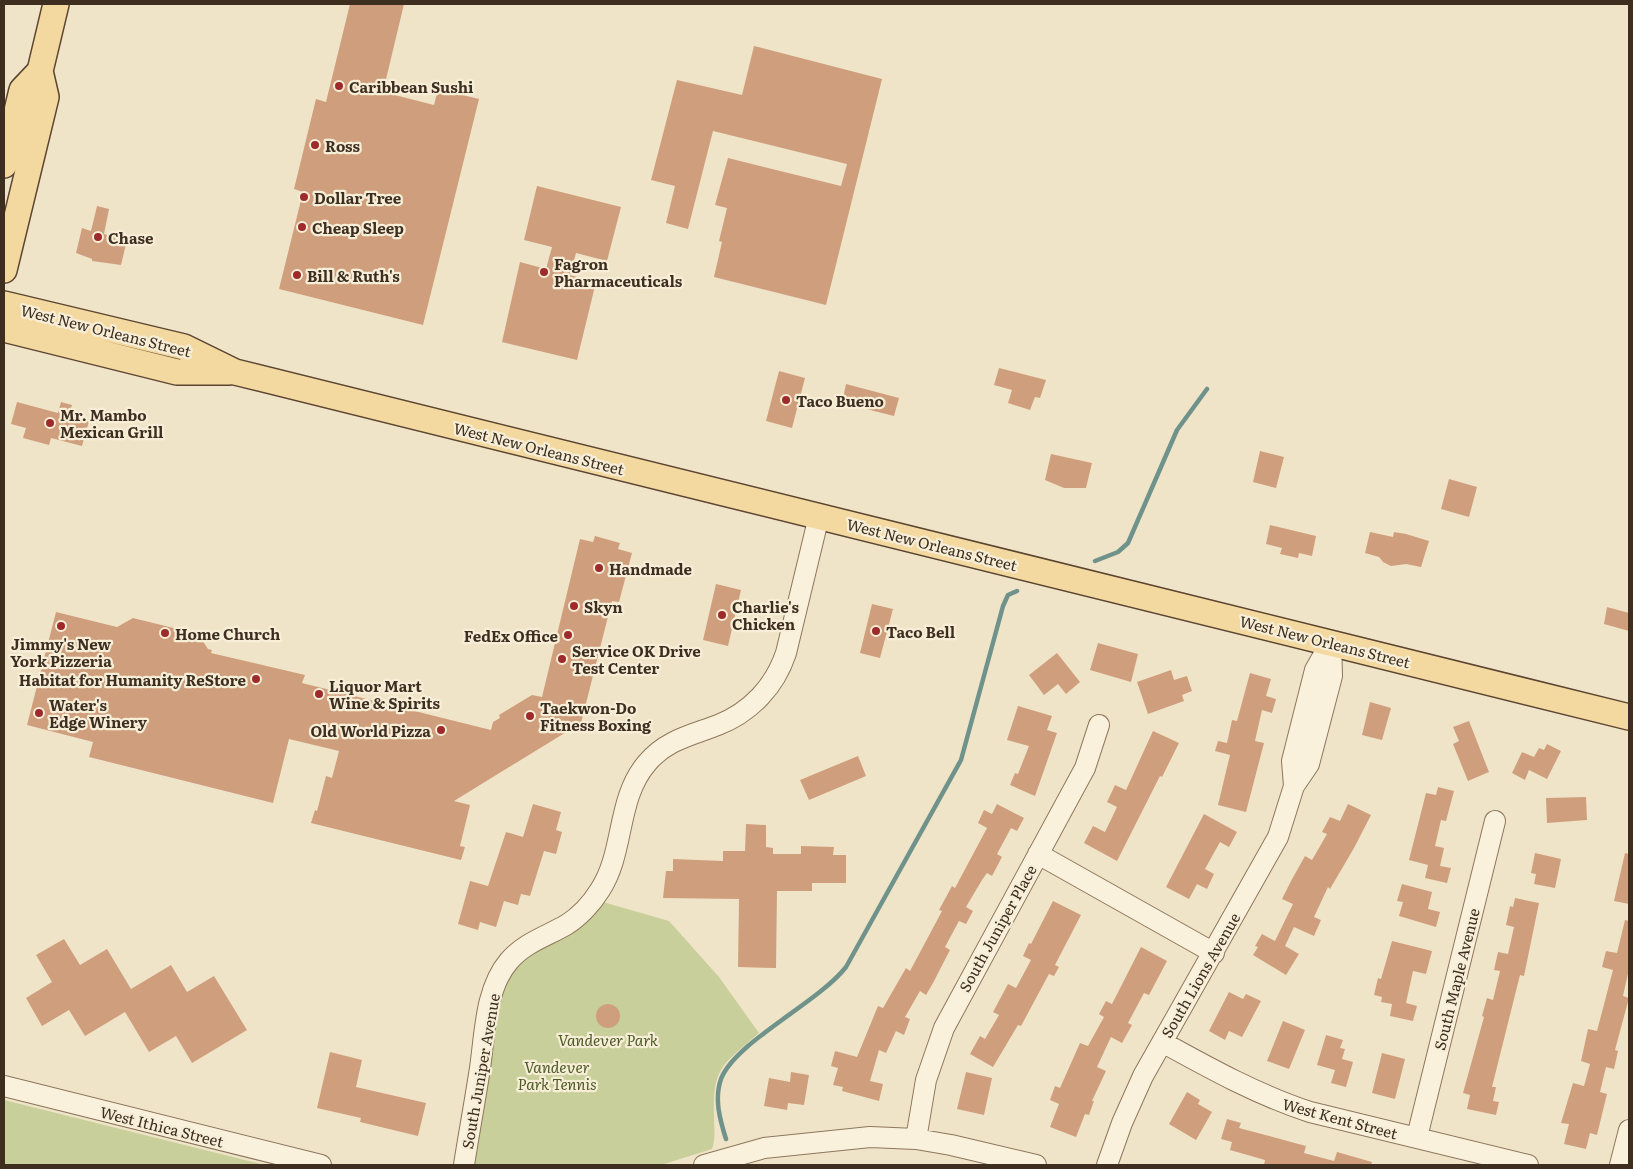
<svg xmlns="http://www.w3.org/2000/svg" width="1633" height="1169" viewBox="0 0 1633 1169" font-family="Literata,serif">
	<style>
		.green { fill: #c9cf9b }
		.lines { fill: none; stroke-linecap: round; stroke-linejoin: round }
		.stream { stroke: #6f938a; stroke-width: 4.5 }
		.building { fill: #cf9f7d }
		.minor-casing { stroke: #8d765c; stroke-width: 22 }
		.major-casing { stroke: #5b4430; stroke-width: 28 }
		.minor { stroke: #faf1dc; stroke-width: 20 }
		.major { stroke: #f3d9a0; stroke-width: 25 }
		.poi-dot { fill: #9e2a2b; stroke: #f7eed8; stroke-width: 2 }
		.labels { text-anchor: middle; dominant-baseline: central; stroke-width: 4.5; stroke-linejoin: round; paint-order: stroke }
		.poi-label { font-size: 15px; font-weight: bold; fill: #3d2e20; stroke: #f7eed8; text-anchor: start }
		.street-label { font-size: 15px; fill: #3d2e20; stroke: #f7eed8 }
		.park-label { font-size: 15px; font-style: italic; fill: #4d5a26; stroke: #f7eed8 }
	</style>
	<rect width="100%" height="100%" fill="#f0e4c8"/>
	<!-- green -->
	<path class="green" d="M 603,902 L 669,921 L 719,977 L 759,1033 C 725,1063 712,1066 714,1115 C 714,1128 716,1137 712,1149 L 661,1165 L 473,1165 L 500,990 L 527,952 Z
		M 4,1100 L 265,1165 L 4,1165 Z"/>
	<g class="lines">
		<!-- stream -->
		<path class="stream" d="M 1095,561 L 1118,552 L 1128,543 L 1177,430 L 1207,389
			M 726,1139 C 720,1120 714,1099 721,1079 C 735,1042 818,1003 846,967 L 961,760 L 1003,606 L 1008,595 L 1017,591"/>
	</g>
	<!-- building -->
	<path class="building" d="M 350,4 L 404,4 L 383,92 L 434,105 L 438,89 L 479,99 L 423,325 L 279,289 L 303,192 L 294,189 L 316,99 L 326,102 Z
		M 754,46 L 882,79 L 826,305 L 714,277 L 722,242 L 719,241 L 727,208 L 715,205 L 728,158 L 841,186 L 847,164 L 713,131 L 688,229 L 666,223 L 675,186 L 651,180 L 677,80 L 742,95 Z
		M 537,186 L 621,207 L 607,261 L 576,253 L 570,275 L 596,282 L 577,360 L 502,342 L 520,262 L 546,269 L 552,247 L 524,240 Z
		M 97,206 L 109,209 L 104,234 L 127,240 L 121,265 L 92,261 L 92,259 L 76,253 L 82,228 L 91,231 Z
		M 999,368 L 1046,380 L 1040,398 L 1035,397 L 1030,410 L 1008,403 L 1012,390 L 994,385 Z
		M 779,371 L 805,378 L 792,428 L 766,421 Z
		M 846,384 L 899,398 L 894,416 L 842,403 Z
		M 17,402 L 58,413 L 61,402 L 72,405 L 69,416 L 89,421 L 82,446 L 51,438 L 49,445 L 23,438 L 26,428 L 11,424 Z
		M 1260,451 L 1284,457 L 1276,488 L 1253,482 Z
		M 1051,454 L 1092,463 L 1086,488 L 1064,488 L 1045,480 Z
		M 1449,479 L 1477,487 L 1469,517 L 1441,509 Z
		M 1270,525 L 1316,536 L 1312,556 L 1299,553 L 1298,558 L 1280,554 L 1282,548 L 1266,544 Z
		M 1370,532 L 1393,537 L 1394,532 L 1406,534 L 1429,541 L 1421,567 L 1406,564 L 1391,566 L 1383,562 L 1379,557 L 1365,553 Z
		M 595,536 L 620,543 L 618,549 L 632,553 L 619,602 L 612,601 L 581,723 L 454,801 L 470,805 L 460,846 L 465,847 L 461,860 L 311,823 L 315,810 L 317,811 L 326,776 L 332,778 L 339,751 L 289,739 L 273,803 L 89,757 L 93,742 L 27,725 L 56,612 L 117,627 L 133,618 L 198,634 L 208,649 L 212,650 L 211,653 L 305,675 L 302,683 L 491,730 L 493,722 L 500,718 L 499,715 L 532,695 L 542,697 L 580,539 L 593,542 Z
		M 716,584 L 741,590 L 728,646 L 703,640 Z
		M 872,604 L 893,609 L 880,658 L 860,653 Z
		M 1607,607 L 1629,613 L 1629,631 L 1604,624 Z
		M 1098,643 L 1138,654 L 1131,682 L 1090,670 Z
		M 1057,653 L 1080,682 L 1066,694 L 1058,684 L 1044,695 L 1029,675 Z
		M 1171,670 L 1174,680 L 1187,676 L 1192,691 L 1182,695 L 1184,701 L 1148,714 L 1137,682 Z
		M 1250,673 L 1271,679 L 1266,696 L 1276,699 L 1272,713 L 1262,710 L 1255,741 L 1264,743 L 1246,812 L 1218,805 L 1230,755 L 1215,751 L 1218,741 L 1227,743 L 1232,720 L 1237,721 Z
		M 1370,702 L 1391,708 L 1382,740 L 1362,735 Z
		M 1018,706 L 1052,716 L 1047,730 L 1057,733 L 1035,796 L 1010,785 L 1015,773 L 1018,774 L 1029,746 L 1007,740 Z
		M 1469,721 L 1489,772 L 1468,781 L 1453,744 L 1459,741 L 1453,727 Z
		M 1153,731 L 1179,743 L 1162,777 L 1160,776 L 1117,861 L 1084,843 L 1093,826 L 1105,832 L 1117,807 L 1107,802 L 1115,785 L 1126,790 Z
		M 1547,744 L 1561,751 L 1547,779 L 1529,770 L 1525,780 L 1512,773 L 1522,752 L 1534,757 L 1539,748 L 1544,750 Z
		M 858,756 L 866,776 L 809,800 L 800,780 Z
		M 1438,787 L 1454,791 L 1446,821 L 1441,820 L 1435,846 L 1444,848 L 1440,866 L 1451,868 L 1447,883 L 1425,878 L 1428,865 L 1409,860 L 1426,793 L 1436,795 Z
		M 1586,797 L 1587,820 L 1547,823 L 1546,798 Z
		M 533,804 L 561,812 L 556,830 L 562,832 L 556,854 L 544,851 L 530,896 L 521,894 L 518,905 L 504,901 L 496,927 L 480,922 L 478,930 L 458,924 L 470,881 L 488,886 L 506,832 L 523,837 Z
		M 997,804 L 1024,818 L 1017,831 L 1011,828 L 997,854 L 1002,857 L 992,876 L 987,873 L 982,880 L 966,907 L 973,911 L 966,924 L 959,921 L 945,947 L 950,950 L 933,983 L 926,995 L 920,991 L 905,1017 L 910,1019 L 904,1035 L 896,1031 L 886,1053 L 879,1050 L 870,1081 L 883,1084 L 879,1101 L 842,1091 L 843,1087 L 833,1085 L 838,1068 L 831,1066 L 835,1051 L 857,1057 L 878,1006 L 883,1008 L 906,968 L 910,971 L 942,911 L 939,910 L 952,886 L 955,888 L 987,828 L 978,823 L 984,810 L 992,814 Z
		M 1348,804 L 1371,815 L 1354,848 L 1330,889 L 1328,887 L 1314,917 L 1321,920 L 1314,936 L 1294,927 L 1285,946 L 1299,954 L 1286,975 L 1253,955 L 1258,947 L 1255,946 L 1262,934 L 1275,941 L 1293,904 L 1282,899 L 1291,881 L 1305,856 L 1312,860 L 1327,834 L 1322,832 L 1330,817 L 1340,821 Z
		M 1204,814 L 1237,832 L 1229,847 L 1220,842 L 1205,869 L 1214,874 L 1207,889 L 1197,884 L 1189,899 L 1166,887 Z
		M 746,824 L 766,825 L 766,847 L 773,848 L 773,854 L 801,854 L 801,846 L 834,847 L 833,855 L 846,855 L 846,883 L 812,883 L 812,891 L 777,891 L 776,968 L 738,967 L 739,899 L 663,898 L 666,871 L 673,871 L 673,859 L 723,861 L 723,851 L 745,851 Z
		M 1535,853 L 1561,859 L 1555,888 L 1534,884 L 1536,874 L 1531,873 Z
		M 1625,853 L 1629,854 L 1629,904 L 1614,901 Z
		M 1402,884 L 1432,892 L 1428,909 L 1440,912 L 1436,927 L 1399,916 L 1403,902 L 1397,901 Z
		M 1515,898 L 1539,903 L 1524,976 L 1520,975 L 1492,1087 L 1496,1087 L 1493,1101 L 1499,1102 L 1496,1115 L 1467,1109 L 1470,1095 L 1463,1093 L 1484,1017 L 1482,1016 L 1487,998 L 1493,1000 L 1500,971 L 1494,970 L 1498,952 L 1508,954 L 1514,927 L 1506,925 L 1510,906 L 1513,907 Z
		M 1053,901 L 1081,915 L 1055,965 L 1059,967 L 1054,976 L 1049,974 L 1021,1026 L 1018,1025 L 993,1067 L 970,1054 L 980,1036 L 985,1039 L 999,1015 L 993,1012 L 1008,984 L 1016,988 L 1031,960 L 1023,956 L 1029,943 L 1031,944 Z
		M 1625,920 L 1629,921 L 1629,969 L 1623,996 L 1629,998 L 1615,1050 L 1618,1051 L 1614,1069 L 1606,1067 L 1600,1092 L 1607,1094 L 1597,1135 L 1590,1133 L 1586,1149 L 1564,1144 L 1569,1124 L 1561,1123 L 1573,1083 L 1584,1086 L 1590,1064 L 1581,1061 L 1588,1029 L 1597,1031 L 1613,970 L 1602,967 L 1606,951 L 1617,953 Z
		M 64,939 L 80,965 L 107,949 L 131,989 L 171,965 L 187,992 L 214,976 L 247,1030 L 192,1063 L 176,1036 L 149,1052 L 125,1012 L 85,1036 L 69,1010 L 42,1026 L 26,998 L 52,982 L 36,955 Z
		M 1392,941 L 1432,951 L 1426,974 L 1413,971 L 1406,1003 L 1417,1006 L 1413,1021 L 1390,1016 L 1392,1004 L 1381,1002 L 1382,997 L 1374,995 L 1378,978 L 1381,979 Z
		M 1141,947 L 1167,961 L 1149,995 L 1144,993 L 1128,1023 L 1132,1025 L 1122,1043 L 1111,1037 L 1097,1067 L 1106,1071 L 1092,1101 L 1094,1101 L 1089,1115 L 1085,1114 L 1076,1137 L 1050,1127 L 1059,1104 L 1050,1100 L 1055,1086 L 1060,1088 L 1080,1043 L 1088,1046 L 1104,1017 L 1099,1014 L 1106,1001 L 1112,1004 Z
		M 1229,992 L 1243,999 L 1246,994 L 1261,1001 L 1242,1037 L 1229,1031 L 1225,1040 L 1209,1031 Z
		M596 1016a12 12 0 1 1 24 0a12 12 0 1 1-24 0Z
		M 1283,1021 L 1305,1030 L 1289,1069 L 1267,1061 Z
		M 1326,1035 L 1343,1040 L 1340,1048 L 1345,1049 L 1342,1059 L 1353,1062 L 1346,1087 L 1331,1083 L 1335,1070 L 1317,1065 Z
		M 330,1052 L 362,1060 L 356,1087 L 426,1103 L 418,1136 L 360,1122 L 361,1118 L 317,1108 Z
		M 1382,1053 L 1405,1059 L 1395,1099 L 1372,1093 Z
		M 791,1072 L 809,1075 L 804,1105 L 788,1103 L 787,1110 L 764,1106 L 769,1078 L 790,1082 Z
		M 966,1072 L 992,1078 L 984,1115 L 957,1109 Z
		M 1187,1092 L 1200,1100 L 1198,1104 L 1212,1112 L 1196,1140 L 1169,1124 Z
		M 1227,1119 L 1241,1123 L 1239,1128 L 1306,1146 L 1304,1153 L 1334,1161 L 1337,1152 L 1372,1162 L 1371,1165 L 1264,1165 L 1265,1160 L 1230,1150 L 1232,1142 L 1221,1139 Z"/>
	<g class="lines">
		<!-- minor casing -->
		<g class="minor-casing">
			<path id="minor" d="M 1294,786 L 1292,761 L 1315,670 L 1331,642
				M 1038,854 L 1214,953
				M 1162,1042 C 1211,1069 1258,1095 1310,1112 L 1528,1165
				M 4,1086 L 321,1165
				M 1417,1137 L 1495,821
				M 916,1139 L 926,1080 L 944,1028 L 1085,768 L 1099,725
				M 464,1165 C 469,1133 475,1101 480,1068 C 485,1034 485,989 509,961 C 524,943 547,936 566,925 C 579,917 592,903 600,890 C 625,852 616,799 647,763 C 666,740 692,735 718,725 C 751,712 775,686 786,653 L 819,516
				M 704,1165 L 764,1148 L 870,1137 L 916,1139 L 951,1145 L 1036,1165
				M 1107,1165 L 1122,1123 L 1143,1076 L 1278,837 L 1294,786 L 1309,764 L 1332,676 L 1331,642
				M 1620,1165 L 1629,1130"/>
		</g>
		<!-- major casing -->
		<g class="major-casing">
			<path id="major" d="M 4,165 L 22,90 L 40,71
				M 4,270 L 46,97 L 40,71 L 56,4
				M 4,304 L 184,347 L 235,372 L 1629,717
				M 4,329 L 177,372 L 229,372"/>
		</g>
		<!-- minor -->
		<use href="#minor" class="minor"/>
		<!-- major -->
		<use href="#major" class="major"/>
	</g>
	<!-- markers -->
	<g class="poi-dot">
		<circle cx="339" cy="86" r="5"/>
		<circle cx="315" cy="145" r="5"/>
		<circle cx="304" cy="197" r="5"/>
		<circle cx="302" cy="227" r="5"/>
		<circle cx="98" cy="237" r="5"/>
		<circle cx="544" cy="272" r="5"/>
		<circle cx="297" cy="275" r="5"/>
		<circle cx="786" cy="400" r="5"/>
		<circle cx="50" cy="423" r="5"/>
		<circle cx="599" cy="568" r="5"/>
		<circle cx="574" cy="606" r="5"/>
		<circle cx="722" cy="615" r="5"/>
		<circle cx="61" cy="626" r="5"/>
		<circle cx="876" cy="631" r="5"/>
		<circle cx="165" cy="633" r="5"/>
		<circle cx="568" cy="635" r="5"/>
		<circle cx="562" cy="659" r="5"/>
		<circle cx="256" cy="679" r="5"/>
		<circle cx="319" cy="694" r="5"/>
		<circle cx="39" cy="713" r="5"/>
		<circle cx="530" cy="716" r="5"/>
		<circle cx="441" cy="730" r="5"/>
	</g>
	<g class="labels">
		<!-- poi labels -->
		<g class="poi-label">
			<text x="349" y="86">Caribbean Sushi</text>
			<text x="325" y="145">Ross</text>
			<text x="314" y="197">Dollar Tree</text>
			<text x="312" y="227">Cheap Sleep</text>
			<text x="108" y="237">Chase</text>
			<text x="554" y="263">Fagron<tspan x="554" dy="17">Pharmaceuticals</tspan></text>
			<text x="307" y="275">Bill &amp; Ruth's</text>
			<text x="796" y="400">Taco Bueno</text>
			<text x="60" y="414">Mr. Mambo<tspan x="60" dy="17">Mexican Grill</tspan></text>
			<text x="609" y="568">Handmade</text>
			<text x="584" y="606">Skyn</text>
			<text x="732" y="606">Charlie's<tspan x="732" dy="17">Chicken</tspan></text>
			<text x="886" y="631">Taco Bell</text>
			<text x="175" y="633">Home Church</text>
			<text x="558" y="635" text-anchor="end">FedEx Office</text>
			<text x="61" y="643" text-anchor="middle">Jimmy's New<tspan x="61" dy="17">York Pizzeria</tspan></text>
			<text x="572" y="650">Service OK Drive<tspan x="572" dy="17">Test Center</tspan></text>
			<text x="246" y="679" text-anchor="end">Habitat for Humanity ReStore</text>
			<text x="329" y="685">Liquor Mart<tspan x="329" dy="17">Wine &amp; Spirits</tspan></text>
			<text x="49" y="704">Water's<tspan x="49" dy="17">Edge Winery</tspan></text>
			<text x="540" y="707">Taekwon-Do<tspan x="540" dy="17">Fitness Boxing</tspan></text>
			<text x="431" y="730" text-anchor="end">Old World Pizza</text>
		</g>
		<!-- street labels -->
		<g class="street-label">
			<text transform="translate(106 330) rotate(14)">West New Orleans Street</text>
			<text transform="translate(539 448) rotate(14)">West New Orleans Street</text>
			<text transform="translate(932 544) rotate(14)">West New Orleans Street</text>
			<text transform="translate(1325 641) rotate(14)">West New Orleans Street</text>
			<text transform="translate(997 928) rotate(-61)">South Juniper Place</text>
			<text transform="translate(1200 975) rotate(-60)">South Lions Avenue</text>
			<text transform="translate(1456 979) rotate(-76)">South Maple Avenue</text>
			<text transform="translate(480 1071) rotate(-80)">South Juniper Avenue</text>
			<text transform="translate(1340 1118) rotate(15)">West Kent Street</text>
			<text transform="translate(162 1126) rotate(14)">West Ithica Street</text>
		</g>
		<!-- park labels -->
		<g class="park-label">
			<text x="608" y="1039">Vandever Park</text>
			<text x="557" y="1066">Vandever<tspan x="557" dy="17">Park Tennis</tspan></text>
		</g>
	</g>
	<!-- border -->
	<rect width="1633" height="1169" fill="none" stroke="#3d2e20" stroke-width="10"/>
</svg>
